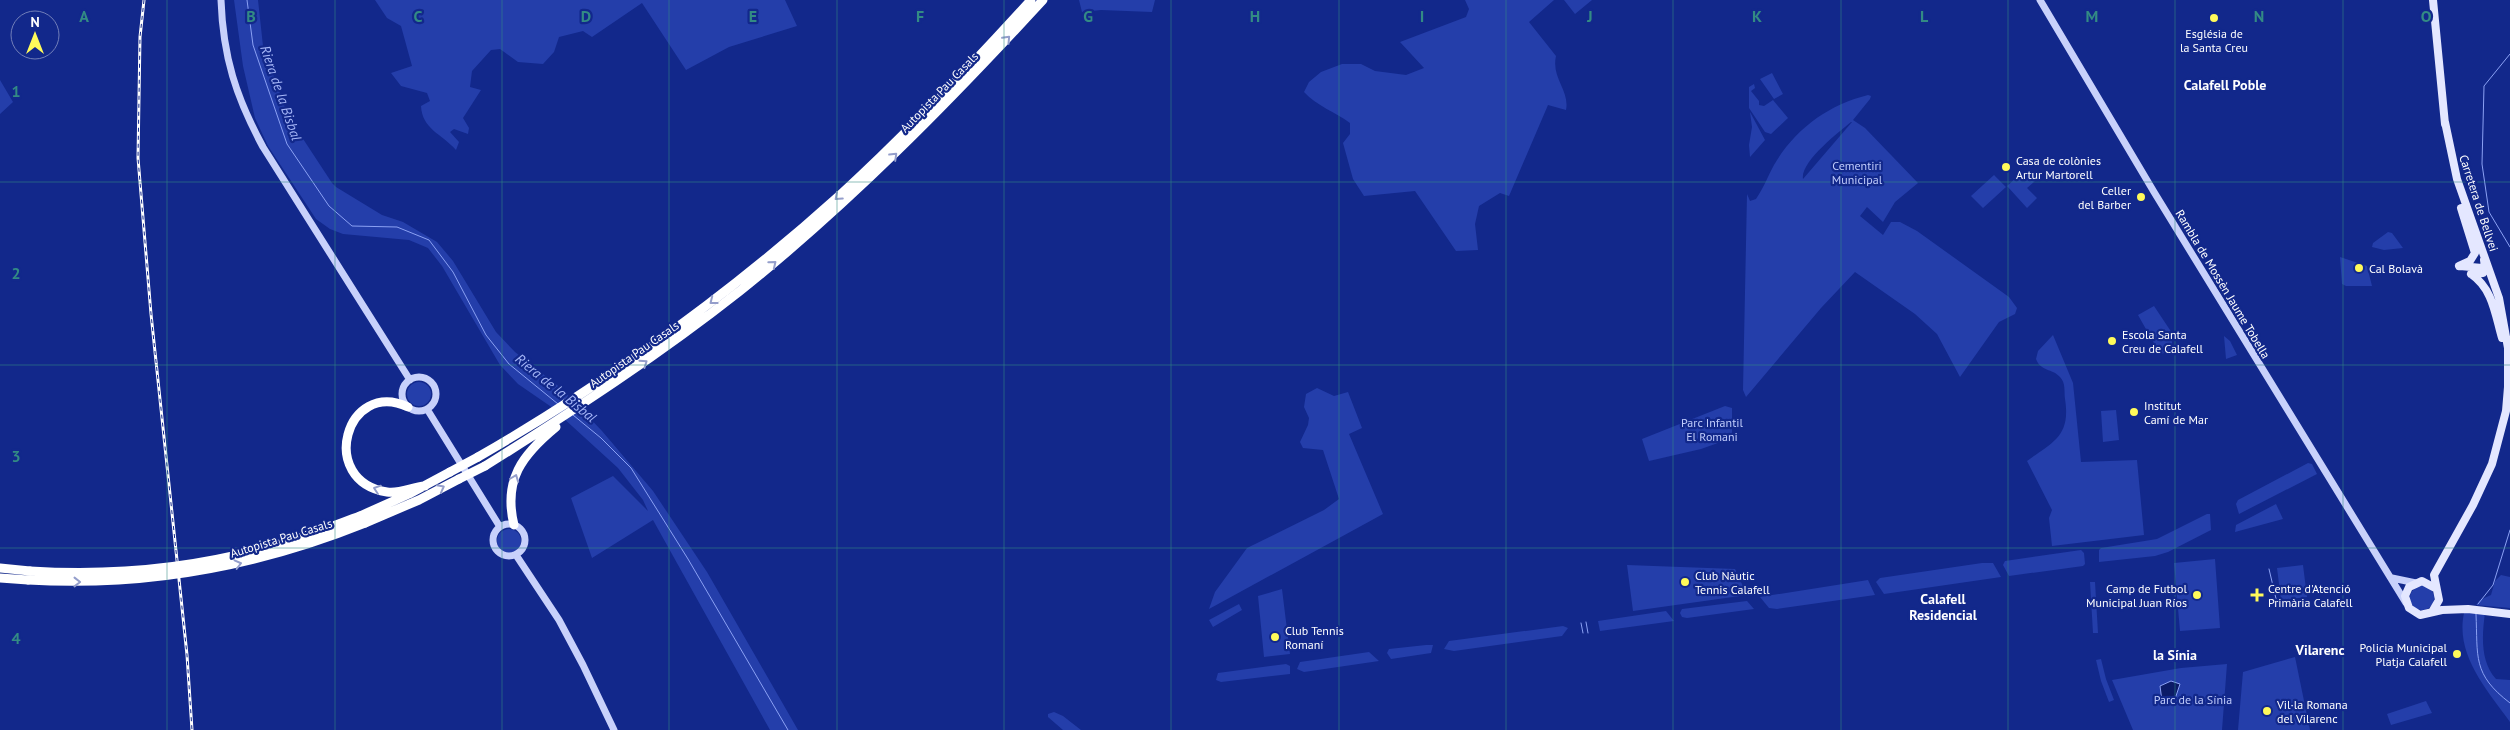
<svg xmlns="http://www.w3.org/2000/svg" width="2510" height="730" viewBox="0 0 2510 730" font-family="'PT Sans',sans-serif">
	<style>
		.green { fill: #243eaa; fill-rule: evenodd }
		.water { fill: #0b1b67; stroke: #8ba1f4 }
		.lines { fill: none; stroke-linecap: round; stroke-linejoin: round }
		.stream { stroke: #8ba1f4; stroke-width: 1 }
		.secondary { stroke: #c8d1fb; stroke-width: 7 }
		.primary { stroke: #e4e7ff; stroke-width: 8 }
		.highway { stroke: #fff; stroke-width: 9 }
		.rail-casing { stroke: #fff; stroke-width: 3 }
		.rail { stroke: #12288b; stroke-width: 1; stroke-dasharray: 4; stroke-linecap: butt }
		.highway-bridge { stroke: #fff; stroke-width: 9 }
		.oneway { stroke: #949ecb }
		.grid { fill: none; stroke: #338b84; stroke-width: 1; stroke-opacity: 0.55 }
		.poi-dot { fill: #fffa5a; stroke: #12288b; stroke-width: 2 }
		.labels { text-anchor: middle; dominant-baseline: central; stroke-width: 4.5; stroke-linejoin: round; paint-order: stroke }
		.poi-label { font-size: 12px; fill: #fff; stroke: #12288b; text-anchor: start }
		.street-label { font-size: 12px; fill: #fff; stroke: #12288b }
		.park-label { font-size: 12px; fill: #c0ccfc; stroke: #12288b }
		.neighbourhood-label { font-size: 14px; font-weight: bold; fill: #fff; stroke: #12288b }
		.water-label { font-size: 14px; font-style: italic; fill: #a5b6f8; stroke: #12288b }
		.grid-label { font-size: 16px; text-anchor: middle; font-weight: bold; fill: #338b84; stroke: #12288b; stroke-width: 4.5; stroke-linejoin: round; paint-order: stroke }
	</style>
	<rect width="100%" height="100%" fill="#12288b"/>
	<!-- green -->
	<path class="green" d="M 234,0 L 258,0 L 263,46 L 288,116 L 332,183 L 336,187 L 382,215 L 403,222 L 437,242 L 453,261 L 496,332 L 515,352 L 562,389 L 602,431 L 653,491 L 707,572 L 798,730 L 770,730 L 653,520 L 592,558 L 571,498 L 613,476 L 648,511 L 643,500 L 618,468 L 550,406 L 518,384 L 500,365 L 442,266 L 428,248 L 409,240 L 343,234 L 330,229 L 316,219 L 268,146 L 255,118 L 243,66 Z
		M 375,0 L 785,0 L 797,26 L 729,47 L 686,70 L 642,3 L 592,37 L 583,31 L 559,37 L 554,52 L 543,64 L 518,62 L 500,49 L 491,50 L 472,71 L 470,87 L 481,90 L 463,118 L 469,128 L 468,134 L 454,129 L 450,132 L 459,142 L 456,150 C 442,134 422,129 421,106 L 430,101 L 427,93 L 401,86 L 391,73 L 412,66 L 401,26 L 387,18 Z
		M 1079,0 L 1155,0 L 1152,12 L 1101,10 L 1082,12 Z
		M 1465,0 L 1554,0 L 1529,22 L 1556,56 C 1551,78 1570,90 1566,110 L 1548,105 L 1509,196 L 1500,193 L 1479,206 L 1475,224 L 1478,250 L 1456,251 L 1415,191 L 1364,196 L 1353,179 L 1343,143 L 1350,134 L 1350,123 C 1335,112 1317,106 1304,92 L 1309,82 L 1321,72 L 1342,64 L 1361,64 L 1375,71 L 1406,75 L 1424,68 L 1400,42 L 1466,17 L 1469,9 Z
		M 1564,0 L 1592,0 L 1575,14 Z
		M 1772,73 L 1783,94 L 1774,99 L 1760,79 Z
		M 0,80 L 13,102 L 0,114 Z
		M 1754,84 L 1755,88 L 1751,91 L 1759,101 L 1759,105 L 1764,106 L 1773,100 L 1788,118 L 1771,134 L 1765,132 L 1749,108 L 1749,87 Z
		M 1868,95 L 1871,96 L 1870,99 L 1853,120 L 1865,128 L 1918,183 L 1895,202 L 1883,222 L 1867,207 L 1860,216 L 1883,235 L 1891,222 L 1900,222 L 1917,231 L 2009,297 L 2017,308 L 2015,314 L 1999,322 L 1960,377 L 1937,334 L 1915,314 L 1855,272 L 1821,308 L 1746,397 L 1743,390 L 1747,194 L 1750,201 L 1756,199 C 1763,189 1768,176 1774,165 C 1795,129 1828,105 1868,95 ZM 1851,122 L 1852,122 L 1803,179 C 1800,162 1839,132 1851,122 Z
		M 1750,112 L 1765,140 L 1750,157 L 1749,145 L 1752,127 Z
		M 2029,173 L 2035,181 L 2027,188 L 2037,198 L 2027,208 L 2007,186 L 2017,177 L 2020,179 Z
		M 1994,175 L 2006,187 L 1983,208 L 1971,196 Z
		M 2388,232 L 2392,233 L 2403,248 L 2384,250 L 2372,247 L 2373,243 Z
		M 2340,257 L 2367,266 L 2372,286 L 2346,286 L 2342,284 Z
		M 2154,306 L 2172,333 L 2172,351 L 2160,354 L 2138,315 Z
		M 2053,335 L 2073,383 L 2081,462 L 2137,460 L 2144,535 L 2052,546 L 2049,518 L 2052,510 L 2027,461 C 2052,442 2071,437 2065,399 C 2064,392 2066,383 2060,377 C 2052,368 2041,372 2036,359 L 2038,351 Z
		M 2224,336 L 2230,341 L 2237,355 L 2226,359 Z
		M407 394a12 12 0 1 1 24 0a12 12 0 1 1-24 0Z
		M 1317,388 L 1334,396 L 1348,392 L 1362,428 L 1349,434 L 1383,514 L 1209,609 L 1215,592 L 1247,548 L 1324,510 L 1339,499 L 1323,450 L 1303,448 L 1300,442 L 1308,425 L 1309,418 L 1304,407 L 1306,394 Z
		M 1725,406 L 1732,408 L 1732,438 L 1701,449 L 1649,461 L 1642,439 Z
		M 2116,410 L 2119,440 L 2103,442 L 2101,411 Z
		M 2308,463 L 2312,464 L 2317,474 L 2239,514 L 2236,504 L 2238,500 Z
		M 2276,504 L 2283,519 L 2235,532 L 2236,525 Z
		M 2207,514 L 2210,514 L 2211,530 L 2168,552 L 2155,556 L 2099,562 L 2099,550 L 2101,548 L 2157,539 Z
		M497 541a12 12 0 1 1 24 0a12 12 0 1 1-24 0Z
		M 2081,550 L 2084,553 L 2085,564 L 2083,566 L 2009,576 L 2003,565 L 2005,561 Z
		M 2215,559 L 2220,628 L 2180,631 L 2174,563 Z
		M 1982,563 L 1993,563 L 2001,577 L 1884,594 L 1876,582 L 1880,578 Z
		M 1627,565 L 1735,569 L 1747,595 L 1633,611 Z
		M 2303,565 L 2307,597 L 2281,600 L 2277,568 Z
		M 2501,575 L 2510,577 L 2510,608 L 2476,605 L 2480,600 L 2491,595 L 2495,581 Z
		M 1868,580 L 1875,595 L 1777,609 L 1769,608 L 1760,597 Z
		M 2090,582 L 2095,582 L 2098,633 L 2093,633 Z
		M2410 598a12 12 0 1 1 24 0a12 12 0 1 1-24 0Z
		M 1282,589 L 1290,654 L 1264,657 L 1258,596 Z
		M 1747,601 L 1754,609 L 1687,618 L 1682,617 L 1680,613 L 1682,609 Z
		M 1239,604 L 1242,610 L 1213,627 L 1209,620 Z
		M 1666,611 L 1674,621 L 1600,631 L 1598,621 Z
		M 2464,613 L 2485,613 C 2482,635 2480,661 2496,679 L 2510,680 L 2510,722 C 2487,690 2455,655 2464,613 Z
		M 1563,626 L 1568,628 L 1562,636 L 1454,651 L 1444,649 L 1449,641 Z
		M 1426,645 L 1433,645 L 1431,653 L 1391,659 L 1387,653 L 1389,649 Z
		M 1369,652 L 1379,661 L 1304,672 L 1297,669 L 1300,662 Z
		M 2295,657 L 2310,730 L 2238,730 L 2243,672 Z
		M 2101,659 L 2106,679 L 2114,700 L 2109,702 L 2101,681 L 2096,660 Z
		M 1286,664 L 1290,666 L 1290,674 L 1221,682 L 1216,680 L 1218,673 Z
		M 2227,664 L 2222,730 L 2133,730 L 2112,680 L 2181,668 Z
		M 2426,701 L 2432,713 L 2391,725 L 2387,714 Z
		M 1054,712 L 1063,716 L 1081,730 L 1063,730 L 1048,717 L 1048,714 Z"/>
	<!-- water -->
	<path class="water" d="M 2171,681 L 2180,684 L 2175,699 L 2162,701 L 2160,686 Z"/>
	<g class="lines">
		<!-- stream -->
		<path class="stream" d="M 247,0 L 253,45 L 287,144 L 329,206 L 352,226 L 397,227 L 429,240 L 453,272 L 486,335 L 509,364 L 558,404
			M 2510,54 L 2484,86 L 2482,164 L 2489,212 L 2510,247
			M 573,415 L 601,438 L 631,468 L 688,559 L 788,730
			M 2269,569 L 2278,607
			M 2478,604 L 2493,585 L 2510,530
			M 2476,614 C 2478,657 2472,674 2510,703
			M 1586,622 L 1588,633
			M 1581,623 L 1583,633"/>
		<!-- secondary -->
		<path class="secondary" d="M 221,0 C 223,57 236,97 263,147 L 410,380
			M 2040,0 L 2154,192 L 2406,603
			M402 394a17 17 0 1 1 34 0a17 17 0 1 1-34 0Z
			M 427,409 L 500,527
			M493 540a16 16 0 1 1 32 0a16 16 0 1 1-32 0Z
			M 516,555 L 559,620 L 583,665 L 614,730
			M 2392,578 L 2416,583"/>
		<!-- primary -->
		<path class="primary" d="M 2433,0 L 2445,124
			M 2459,266 L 2470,261 L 2475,253 L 2461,208
			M 2460,266 L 2482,268 L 2488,271
			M 2471,274 L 2483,273 L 2485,267 L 2484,260
			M 2471,274 C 2493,289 2495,314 2502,338
			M 2435,588 L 2422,581 L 2409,587 L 2405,596 L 2409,608 L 2420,615 L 2442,610 L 2468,609 L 2510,614
			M 2432,612 L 2439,600 L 2434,575 L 2473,505 L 2492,464 L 2506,411 L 2508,387 L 2508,348 L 2499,298 L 2457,179 L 2445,122"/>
		<!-- highway -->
		<path class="highway" d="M 408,407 C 346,378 317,481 387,492 C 400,494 412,487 425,486
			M 478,457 C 608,382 729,295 841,194 C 908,133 970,67 1031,0
			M 485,466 C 573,411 659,355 740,291 C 850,203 948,103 1043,0
			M 360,516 L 409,494 L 450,472
			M 365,523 L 419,500 L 459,479
			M 514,525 C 503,480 522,455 556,427
			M 0,568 L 30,571
			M 0,578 L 28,580"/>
		<!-- rail casing -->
		<g class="rail-casing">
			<path id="rail" d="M 144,0 L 140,37 L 138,158 L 151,314 L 187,655 L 192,730"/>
		</g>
		<!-- rail -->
		<use href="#rail" class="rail"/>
		<!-- highway-bridge -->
		<path class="highway-bridge" d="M 450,472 L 478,457
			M 459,479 L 485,466
			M 30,571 C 110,576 191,569 269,547 C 300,539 330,527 360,516
			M 28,580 C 144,587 258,566 365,523"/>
	</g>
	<!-- one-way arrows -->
	<defs><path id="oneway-chevron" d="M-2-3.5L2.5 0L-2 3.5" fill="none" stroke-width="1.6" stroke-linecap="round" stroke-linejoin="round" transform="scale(1.25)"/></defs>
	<g class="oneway">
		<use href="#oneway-chevron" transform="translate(1007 39) rotate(-47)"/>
		<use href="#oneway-chevron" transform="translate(894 156) rotate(-44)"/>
		<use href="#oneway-chevron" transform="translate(838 197) rotate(138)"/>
		<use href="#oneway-chevron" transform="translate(773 264) rotate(-39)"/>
		<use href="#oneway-chevron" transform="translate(713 301) rotate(142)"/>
		<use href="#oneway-chevron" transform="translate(644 363) rotate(-35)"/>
		<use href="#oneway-chevron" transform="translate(515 478) rotate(-69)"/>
		<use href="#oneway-chevron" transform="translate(441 488) rotate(-28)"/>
		<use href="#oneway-chevron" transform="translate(377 489) rotate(-161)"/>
		<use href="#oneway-chevron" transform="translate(238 564) rotate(-14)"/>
		<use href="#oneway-chevron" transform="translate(77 582)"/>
	</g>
	<!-- grid -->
	<path class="grid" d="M 167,0 L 167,730M 335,0 L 335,730M 502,0 L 502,730M 669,0 L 669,730M 837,0 L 837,730M 1004,0 L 1004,730M 1171,0 L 1171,730M 1339,0 L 1339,730M 1506,0 L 1506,730M 1673,0 L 1673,730M 1841,0 L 1841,730M 2008,0 L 2008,730M 2175,0 L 2175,730M 2343,0 L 2343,730M 0,182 L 2510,182M 0,365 L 2510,365M 0,548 L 2510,548"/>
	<!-- markers -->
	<g class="poi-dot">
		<circle cx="2214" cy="18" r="5"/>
		<circle cx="2006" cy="167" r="5"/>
		<circle cx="2141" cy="197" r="5"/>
		<circle cx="2359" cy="268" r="5"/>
		<circle cx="2112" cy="341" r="5"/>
		<circle cx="2134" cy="412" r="5"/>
		<circle cx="1685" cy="582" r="5"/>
		<circle cx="2197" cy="595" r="5"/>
		<path d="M2254.5 587.5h5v5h5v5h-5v5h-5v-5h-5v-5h5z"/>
		<circle cx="1275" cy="637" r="5"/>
		<circle cx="2457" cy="654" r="5"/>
		<circle cx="2267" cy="711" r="5"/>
	</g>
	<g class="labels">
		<!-- poi labels -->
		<g class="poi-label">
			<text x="2214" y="33" text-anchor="middle">Església de<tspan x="2214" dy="14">la Santa Creu</tspan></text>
			<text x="2016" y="160">Casa de colònies<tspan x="2016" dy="14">Artur Martorell</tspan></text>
			<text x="2131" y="190" text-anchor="end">Celler<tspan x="2131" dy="14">del Barber</tspan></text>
			<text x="2369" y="268">Cal Bolavà</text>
			<text x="2122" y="334">Escola Santa<tspan x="2122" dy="14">Creu de Calafell</tspan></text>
			<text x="2144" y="405">Institut<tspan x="2144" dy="14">Camí de Mar</tspan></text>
			<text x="1695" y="575">Club Nàutic<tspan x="1695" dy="14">Tennis Calafell</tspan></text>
			<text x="2187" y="588" text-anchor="end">Camp de Futbol<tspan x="2187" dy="14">Municipal Juan Ríos</tspan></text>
			<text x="2268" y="588">Centre d'Atenció<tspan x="2268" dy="14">Primària Calafell</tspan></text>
			<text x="1285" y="630">Club Tennis<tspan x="1285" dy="14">Romaní</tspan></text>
			<text x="2447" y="647" text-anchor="end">Policia Municipal<tspan x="2447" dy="14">Platja Calafell</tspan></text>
			<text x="2277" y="704">Vil·la Romana<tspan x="2277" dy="14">del Vilarenc</tspan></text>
		</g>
		<!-- street labels -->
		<g class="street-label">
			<text transform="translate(939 92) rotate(-46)">Autopista Pau Casals</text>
			<text transform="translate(2479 203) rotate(72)">Carretera de Bellvei</text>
			<text transform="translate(2223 284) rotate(59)">Rambla de Mossèn Jaume Tobella</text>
			<text transform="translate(634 354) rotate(-35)">Autopista Pau Casals</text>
			<text transform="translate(281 538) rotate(-17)">Autopista Pau Casals</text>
		</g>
		<!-- park labels -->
		<g class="park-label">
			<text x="1857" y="165">Cementiri<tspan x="1857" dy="14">Municipal</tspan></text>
			<text x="1712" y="422">Parc Infantil<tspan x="1712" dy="14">El Romani</tspan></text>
			<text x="2193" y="699">Parc de la Sínia</text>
		</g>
		<!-- neighbourhood labels -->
		<g class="neighbourhood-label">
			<text x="2225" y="85">Calafell Poble</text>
			<text x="1943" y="599">Calafell<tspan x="1943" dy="16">Residencial</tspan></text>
			<text x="2320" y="650">Vilarenc</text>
			<text x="2175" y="655">la Sínia</text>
		</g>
		<!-- water labels -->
		<g class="water-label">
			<text transform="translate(281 93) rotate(71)">Riera de la Bisbal</text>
			<text transform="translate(556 388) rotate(39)">Riera de la Bisbal</text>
		</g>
	</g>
	<g class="grid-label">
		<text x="84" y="22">A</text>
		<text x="251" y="22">B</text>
		<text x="418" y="22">C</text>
		<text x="586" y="22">D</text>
		<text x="753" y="22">E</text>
		<text x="920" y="22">F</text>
		<text x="1088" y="22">G</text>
		<text x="1255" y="22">H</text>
		<text x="1422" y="22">I</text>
		<text x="1590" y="22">J</text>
		<text x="1757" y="22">K</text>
		<text x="1924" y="22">L</text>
		<text x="2092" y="22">M</text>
		<text x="2259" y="22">N</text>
		<text x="2426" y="22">O</text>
		<text x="16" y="97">1</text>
		<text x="16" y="279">2</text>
		<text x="16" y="462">3</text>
		<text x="16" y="644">4</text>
	</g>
	<!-- north arrow -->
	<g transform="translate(35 35)"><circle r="24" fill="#12288b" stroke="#717eb9"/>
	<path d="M0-4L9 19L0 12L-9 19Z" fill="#fffa5a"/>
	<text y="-8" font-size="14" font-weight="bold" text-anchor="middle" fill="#ffffff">N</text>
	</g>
</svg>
